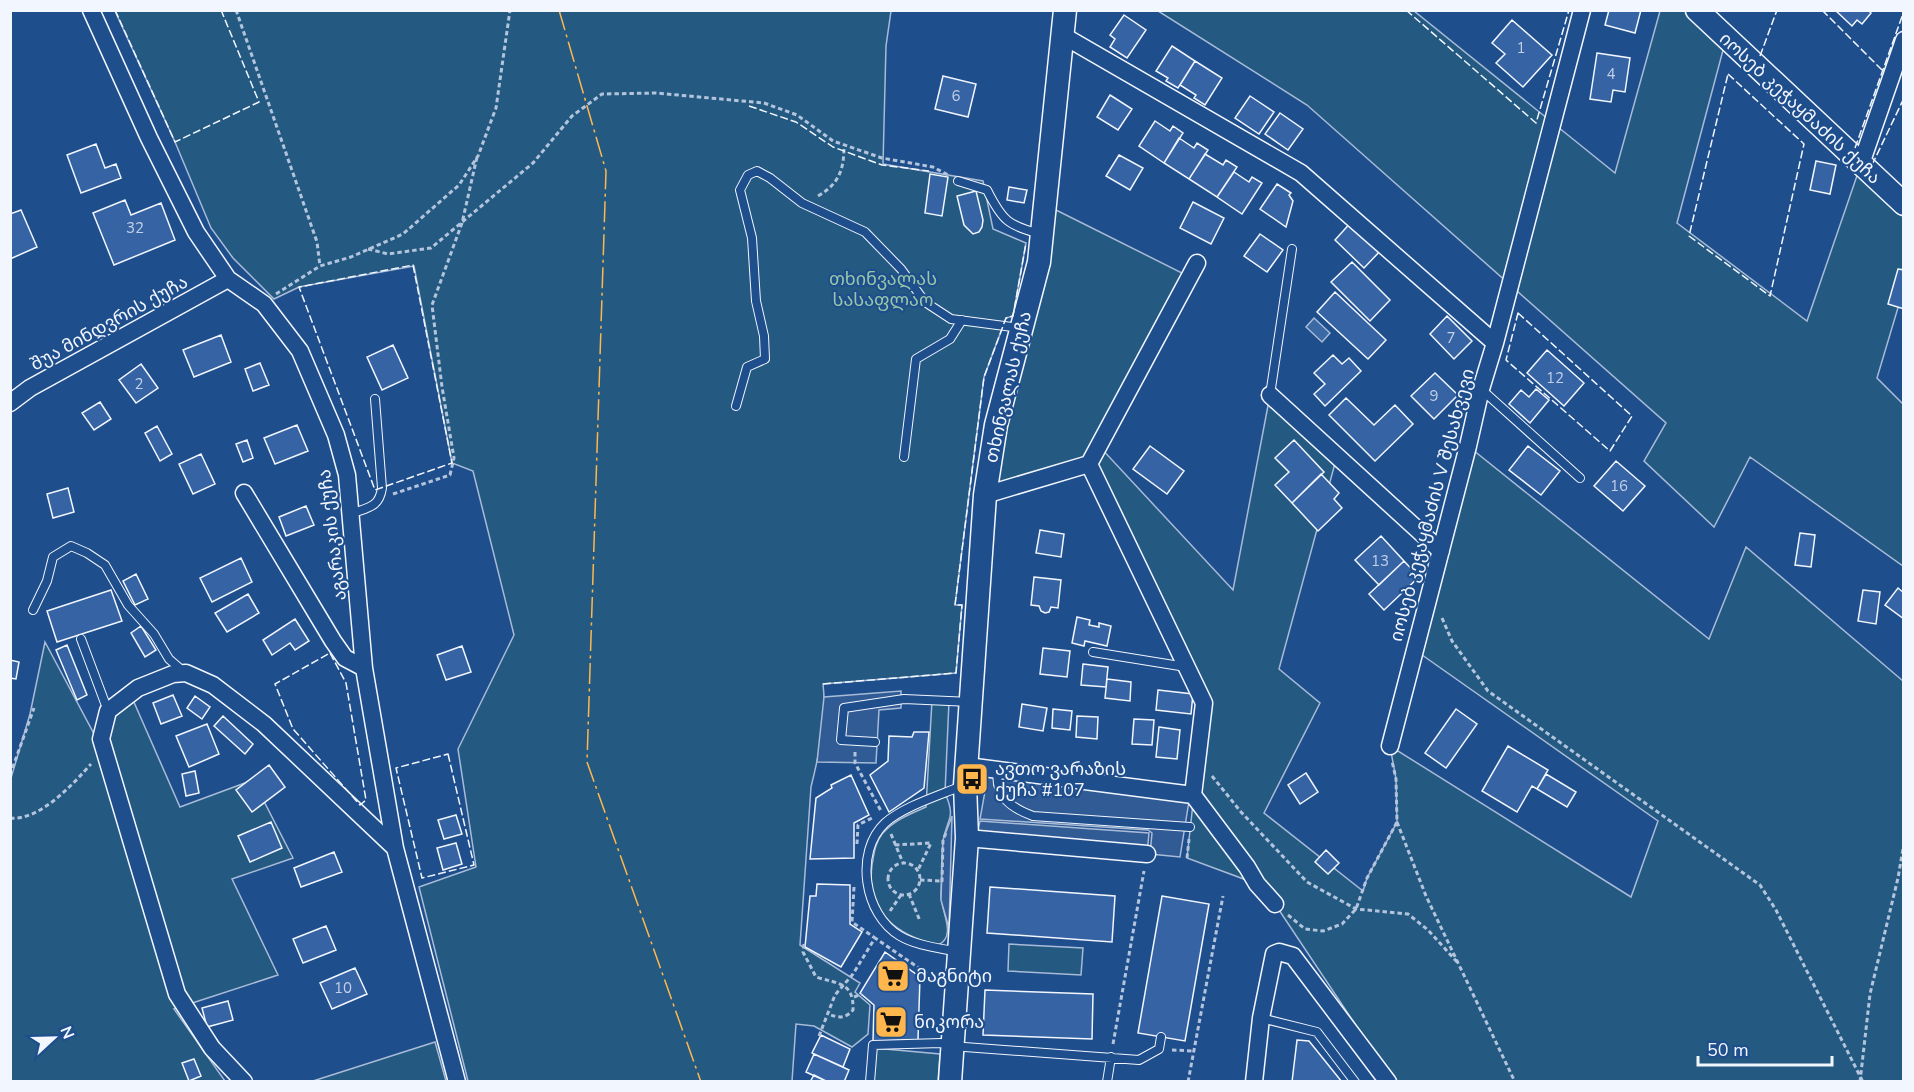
<svg xmlns="http://www.w3.org/2000/svg" width="1914" height="1092" viewBox="0 0 1914 1092" font-family="'Nunito Sans','Noto Sans Georgian',sans-serif">
	<style>
		.green { fill: #245a82; stroke: #a8bbd7; stroke-width: 1.5 }
		.parking { fill: #305b95; stroke: #a8bbd7; stroke-width: 1.5 }
		.water { fill: #3b69a3; stroke: #a8bbd7; stroke-width: 1.5 }
		.building { fill: #3563a3; stroke: #f2f6ff; stroke-width: 1.5 }
		.lines { fill: none; stroke-linecap: round; stroke-linejoin: round }
		.lane-casing { stroke: #f2f6ff; stroke-width: 10 }
		.street-casing { stroke: #f2f6ff; stroke-width: 19 }
		.secondary-casing { stroke: #f2f6ff; stroke-width: 25 }
		.path { stroke: #b3c4dc; stroke-width: 3; stroke-dasharray: 4.5 3; stroke-linecap: butt }
		.lane { stroke: #1f4e8c; stroke-width: 8 }
		.street { stroke: #1f4e8c; stroke-width: 16 }
		.secondary { stroke: #1f4e8c; stroke-width: 22 }
		.fence { stroke: #f2f6ff; stroke-width: 1.5; stroke-dasharray: 8 3; stroke-linecap: butt }
		.power { stroke: #ffb74d; stroke-width: 1.5; stroke-dasharray: 21 4.5 3 4.5; stroke-linecap: butt }
		.labels { text-anchor: middle; dominant-baseline: central; stroke-width: 4.5; stroke-linejoin: round; paint-order: stroke }
		.number-label { font-size: 15px; fill: #c3d1e8 }
		.street-label { font-size: 18px; fill: #f2f6ff; stroke: #1f4e8c }
		.park-label { font-size: 18px; fill: #97c8a6; stroke: #1f4e8c }
		.poi-label { font-size: 18px; fill: #f2f6ff; stroke: #1f4e8c; text-anchor: start }
	</style>
	<rect width="100%" height="100%" fill="#1f4e8c"/>
	<!-- green -->
	<path class="green" d="M 115,11 L 891,11 L 886,46 L 883,164 L 983,181 L 993,229 L 1026,243 L 1013,316 L 1006,318 L 984,377 L 955,605 L 962,605 L 956,673 L 823,684 C 827,717 819,755 811,787 L 800,945 L 860,983 L 855,992 L 870,1005 L 868,1034 L 852,1047 L 814,1026 L 796,1024 L 792,1081 L 468,1081 L 419,887 L 476,867 L 458,749 L 514,635 L 473,471 L 452,463 L 414,266 L 299,287 L 274,299 L 233,258 L 211,228 L 175,142 Z
		M 1158,11 L 1414,11 L 1615,173 L 1660,11 L 1697,11 L 1726,39 L 1677,223 L 1807,321 L 1861,164 L 1903,204 L 1903,291 L 1877,378 L 1903,404 L 1903,566 L 1750,457 L 1714,527 L 1644,461 L 1666,423 L 1307,105 Z
		M 1046,205 L 1190,277 L 1099,446 L 1233,590 L 1270,395 L 1337,456 L 1279,669 L 1320,703 L 1264,813 L 1363,891 L 1367,878 L 1397,822 L 1396,779 L 1390,746 L 1631,897 L 1658,821 L 1415,650 L 1468,446 L 1709,639 L 1746,547 L 1903,681 L 1903,1081 L 1393,1081 L 1271,898 L 1257,884 L 1187,858 L 1204,703 L 1089,464 L 985,495 Z
		M 45,642 L 100,745 L 114,716 L 133,700 L 180,807 L 253,780 L 293,858 L 232,879 L 278,975 L 174,1009 L 225,1081 L 11,1082 L 11,778 L 30,714 Z
		M 932,700 L 949,701 L 945,793 C 957,820 946,818 943,842 C 941,859 942,877 941,894 C 940,910 958,936 938,945 C 896,935 866,912 872,865 C 874,854 875,843 882,834 C 894,820 910,814 926,807 Z
		M 1009,944 L 1083,948 L 1081,975 L 1008,971 Z
		M 435,1042 L 446,1081 L 313,1081 Z
		M 874,1048 L 940,1054 L 938,1081 L 872,1082 Z"/>
	<!-- parking -->
	<path class="parking" d="M 901,691 L 901,708 L 879,710 L 876,763 L 817,762 L 824,697 Z
		M 989,769 L 1190,795 L 1180,857 L 1150,854 L 1152,833 L 1148,830 L 980,819 Z
		M 952,816 L 949,928 L 941,900 L 943,840 Z
		M 980,821 L 1149,833 L 1147,854 L 976,839 Z"/>
	<!-- water -->
	<path class="water" d="M 1314,318 L 1330,333 L 1322,342 L 1306,327 Z"/>
	<!-- building -->
	<path class="building" d="M 1609,10 L 1641,10 L 1635,33 L 1605,25 Z
		M 1835,10 L 1868,10 L 1871,13 L 1862,24 L 1857,20 L 1852,26 Z
		M 1124,15 L 1146,30 L 1127,58 L 1110,47 L 1115,39 L 1110,35 Z
		M 1512,20 L 1552,55 L 1523,87 L 1496,63 L 1505,54 L 1492,43 Z
		M 1172,46 L 1195,61 L 1178,88 L 1166,81 L 1168,78 L 1156,71 Z
		M 1597,53 L 1630,58 L 1625,92 L 1613,90 L 1611,102 L 1590,99 Z
		M 1195,61 L 1222,78 L 1205,105 L 1194,98 L 1196,95 L 1180,85 Z
		M 943,76 L 976,84 L 968,117 L 935,109 Z
		M 1110,95 L 1132,109 L 1118,130 L 1097,117 Z
		M 1250,96 L 1274,112 L 1259,134 L 1235,118 Z
		M 1280,113 L 1303,129 L 1288,150 L 1265,134 Z
		M 1155,121 L 1170,131 L 1173,126 L 1183,133 L 1164,163 L 1139,146 Z
		M 1179,138 L 1194,148 L 1197,143 L 1208,150 L 1189,179 L 1164,163 Z
		M 96,144 L 105,168 L 116,164 L 121,178 L 81,193 L 67,155 Z
		M 1205,154 L 1223,165 L 1226,160 L 1237,167 L 1217,197 L 1189,179 Z
		M 1119,155 L 1143,168 L 1130,190 L 1106,176 Z
		M 1816,161 L 1836,165 L 1830,194 L 1810,190 Z
		M 1234,172 L 1249,182 L 1252,177 L 1262,183 L 1242,214 L 1217,197 Z
		M 930,174 L 948,177 L 942,216 L 925,213 Z
		M 1277,184 L 1291,193 L 1289,195 L 1293,201 L 1286,227 L 1260,209 Z
		M 1009,187 L 1027,190 L 1024,203 L 1007,200 Z
		M 976,191 L 983,220 L 982,227 L 979,232 L 973,234 L 964,225 L 957,196 Z
		M 125,200 L 131,215 L 161,203 L 175,240 L 114,265 L 93,213 Z
		M 1193,202 L 1224,218 L 1211,244 L 1180,228 Z
		M 21,210 L 37,247 L 10,259 L 10,214 Z
		M 1353,220 L 1383,248 L 1364,268 L 1335,240 Z
		M 1260,234 L 1283,250 L 1267,272 L 1244,256 Z
		M 1352,262 L 1390,300 L 1370,321 L 1331,282 Z
		M 1898,269 L 1904,270 L 1904,309 L 1888,304 Z
		M 1335,292 L 1386,340 L 1368,359 L 1317,312 Z
		M 1447,316 L 1472,341 L 1454,359 L 1430,334 Z
		M 221,335 L 231,362 L 194,377 L 183,350 Z
		M 393,345 L 408,378 L 382,390 L 367,357 Z
		M 1547,350 L 1584,383 L 1564,406 L 1527,373 Z
		M 1333,355 L 1342,364 L 1349,358 L 1361,371 L 1325,406 L 1314,394 L 1325,384 L 1314,373 Z
		M 260,363 L 269,385 L 253,391 L 245,369 Z
		M 141,364 L 158,388 L 136,403 L 119,380 Z
		M 1435,373 L 1458,395 L 1434,419 L 1411,396 Z
		M 1536,389 L 1549,400 L 1530,423 L 1509,404 L 1521,390 L 1529,397 Z
		M 1346,398 L 1374,425 L 1395,405 L 1413,424 L 1375,461 L 1329,415 Z
		M 100,402 L 111,419 L 94,430 L 82,413 Z
		M 297,425 L 308,451 L 275,464 L 264,438 Z
		M 157,426 L 172,454 L 160,461 L 145,433 Z
		M 247,440 L 253,458 L 243,462 L 236,444 Z
		M 1294,440 L 1324,472 L 1292,503 L 1275,485 L 1289,472 L 1275,458 Z
		M 1150,446 L 1184,471 L 1167,494 L 1133,469 Z
		M 1528,446 L 1560,471 L 1541,495 L 1509,470 Z
		M 201,454 L 215,484 L 193,494 L 179,464 Z
		M 1616,461 L 1645,486 L 1623,511 L 1594,486 Z
		M 1321,474 L 1339,493 L 1334,499 L 1342,508 L 1318,531 L 1292,503 Z
		M 68,488 L 74,512 L 53,518 L 47,494 Z
		M 306,506 L 314,525 L 286,536 L 279,517 Z
		M 1040,530 L 1064,534 L 1061,557 L 1036,553 Z
		M 1800,533 L 1815,535 L 1811,567 L 1795,565 Z
		M 1381,536 L 1404,561 L 1379,585 L 1355,560 Z
		M 241,558 L 252,582 L 212,602 L 200,578 Z
		M 1404,561 L 1419,577 L 1384,610 L 1369,594 Z
		M 136,574 L 148,599 L 135,605 L 123,581 Z
		M 1034,577 L 1061,580 L 1058,608 L 1051,607 L 1049,612 L 1045,613 L 1041,611 L 1039,606 L 1031,605 Z
		M 1898,588 L 1904,593 L 1904,619 L 1885,605 Z
		M 111,590 L 122,621 L 57,642 L 47,611 Z
		M 1863,590 L 1880,592 L 1876,624 L 1858,621 Z
		M 248,594 L 259,613 L 227,632 L 215,613 Z
		M 1077,617 L 1090,620 L 1089,625 L 1099,627 L 1099,623 L 1111,626 L 1107,646 L 1085,641 L 1084,646 L 1072,643 Z
		M 295,619 L 309,641 L 295,650 L 290,643 L 272,655 L 263,640 Z
		M 141,626 L 156,650 L 145,657 L 131,633 Z
		M 67,645 L 87,695 L 77,700 L 56,650 Z
		M 462,646 L 471,672 L 446,680 L 437,655 Z
		M 1043,648 L 1070,651 L 1067,677 L 1040,674 Z
		M 10,660 L 19,662 L 16,679 L 10,678 Z
		M 1083,664 L 1108,667 L 1106,687 L 1081,685 Z
		M 1107,679 L 1131,682 L 1130,701 L 1105,698 Z
		M 1158,690 L 1193,694 L 1191,714 L 1156,710 Z
		M 173,695 L 182,716 L 161,724 L 153,703 Z
		M 195,696 L 210,707 L 202,719 L 187,708 Z
		M 1022,704 L 1047,708 L 1043,731 L 1019,727 Z
		M 1053,709 L 1072,711 L 1070,730 L 1052,728 Z
		M 1456,709 L 1477,724 L 1446,768 L 1425,753 Z
		M 223,716 L 253,744 L 245,754 L 214,726 Z
		M 1077,716 L 1098,717 L 1097,739 L 1076,737 Z
		M 1134,719 L 1154,720 L 1152,745 L 1132,744 Z
		M 207,724 L 219,754 L 189,767 L 176,736 Z
		M 1159,727 L 1180,730 L 1177,759 L 1156,757 Z
		M 914,732 L 929,732 L 924,788 L 889,812 L 870,775 L 888,761 L 889,736 L 912,737 Z
		M 1508,746 L 1548,770 L 1537,789 L 1532,786 L 1517,812 L 1482,791 Z
		M 269,765 L 285,787 L 252,812 L 236,790 Z
		M 195,771 L 199,793 L 186,796 L 182,774 Z
		M 1306,773 L 1318,792 L 1300,804 L 1288,785 Z
		M 1546,774 L 1576,792 L 1567,807 L 1537,789 Z
		M 851,775 L 869,815 L 854,823 L 854,858 L 810,859 L 816,798 L 832,788 L 831,785 Z
		M 456,815 L 462,834 L 444,839 L 438,820 Z
		M 271,822 L 282,848 L 250,862 L 238,836 Z
		M 456,843 L 462,864 L 443,870 L 437,848 Z
		M 1326,850 L 1339,863 L 1328,874 L 1315,862 Z
		M 334,852 L 342,872 L 301,887 L 294,868 Z
		M 817,884 L 850,885 L 850,924 L 862,932 L 841,967 L 805,947 L 810,896 L 816,896 Z
		M 990,887 L 1115,896 L 1112,942 L 987,933 Z
		M 1162,896 L 1209,904 L 1185,1041 L 1138,1033 Z
		M 326,926 L 336,950 L 303,963 L 293,939 Z
		M 885,952 L 920,977 L 918,1040 L 873,1041 L 874,1005 L 860,993 Z
		M 355,968 L 367,994 L 332,1009 L 320,983 Z
		M 985,990 L 1093,994 L 1092,1039 L 983,1035 Z
		M 228,1001 L 233,1020 L 207,1027 L 202,1008 Z
		M 821,1035 L 850,1049 L 843,1067 L 812,1053 Z
		M 1297,1040 L 1309,1041 L 1342,1082 L 1292,1082 Z
		M 814,1054 L 849,1070 L 844,1082 L 828,1082 L 806,1072 Z
		M 194,1059 L 201,1076 L 189,1081 L 182,1063 Z
		M 814,1075 L 828,1082 L 810,1082 Z"/>
	<g class="lines">
		<!-- lane casing -->
		<g class="lane-casing">
			<path id="lane" d="M 958,181 L 987,190 C 1002,220 1008,226 1041,234
				M 1481,389 L 1580,478
				M 1270,395 L 1292,249
				M 736,406 L 747,367 L 765,359 L 764,336 L 756,301 L 752,238 L 740,190 L 748,175 L 757,171 L 770,178 L 802,203 L 865,232 L 901,269 L 925,302 L 951,319 L 1020,328
				M 904,457 L 916,359 L 950,339 L 962,320
				M 351,514 C 368,507 379,508 382,488 L 375,399
				M 33,610 L 47,581 L 53,557 L 71,546 L 87,553 L 105,565 L 128,605 L 154,634 L 169,659 L 185,673
				M 81,639 L 108,711
				M 1093,652 L 1186,667
				M 875,742 L 841,740 L 844,708 L 904,699 L 971,702
				M 998,770 C 994,796 1011,808 1033,816 L 1190,827
				M 958,952 C 940,948 917,946 900,936 C 864,915 854,852 885,823 C 904,806 941,795 964,785
				M 1261,1018 L 1317,1032 L 1355,1082
				M 870,1082 L 873,1045 L 941,1043 L 951,1046 L 1139,1060 L 1159,1049 L 1161,1037
				M 1107,1082 L 1111,1057"/>
		</g>
		<!-- street casing -->
		<g class="street-casing">
			<path id="street" d="M 91,10 L 149,138 L 196,232 L 228,279 L 264,304 L 300,351 L 336,435 L 347,475 L 364,668 L 395,848 L 457,1082
				M 1062,35 L 1301,173 L 1495,343
				M 1861,164 L 1904,40
				M 1270,395 L 1441,551
				M 10,403 L 30,388 L 228,279
				M 1089,464 L 1204,703 L 1193,795
				M 244,493 L 333,641 L 345,658 L 364,668
				M 985,495 L 1089,464 L 1197,263
				M 1390,746 L 1468,446 L 1481,389 L 1495,343 L 1582,10
				M 967,766 L 1193,795 L 1247,867 L 1257,884 L 1275,904
				M 967,838 L 1147,854
				M 244,1082 L 212,1048 L 177,994 L 101,739 L 108,711 L 138,688 L 173,674 L 186,673 L 213,685 L 264,724 L 395,848
				M 1254,1082 L 1261,1018 L 1274,954 L 1279,952 L 1293,956 L 1388,1082"/>
		</g>
		<!-- secondary casing -->
		<g class="secondary-casing">
			<path id="secondary" d="M 1697,10 L 1904,204
				M 950,1082 L 967,838 L 965,785 L 985,495 L 996,425 L 1039,262 L 1065,10"/>
		</g>
		<!-- path -->
		<path class="path" d="M 236,10 L 317,242 L 320,266
			M 818,196 C 840,183 844,169 844,145
			M 368,249 L 388,254 L 431,248 L 533,163 L 572,116 L 602,94 L 656,93 L 764,103 L 797,115 L 833,141 L 882,158 L 933,167 L 948,175
			M 276,294 L 320,266 L 351,257 L 403,234 L 459,185 L 478,156 L 496,108 L 510,10
			M 393,494 L 450,475 L 454,458 L 442,387 L 432,305 L 462,223 L 477,157
			M 1442,618 L 1452,641 L 1488,691 L 1760,885 L 1776,910 L 1863,1082
			M 855,752 L 855,763 L 881,811
			M 10,775 L 34,708
			M 1212,776 L 1241,812 L 1307,882 L 1356,909 L 1408,914 L 1428,930 L 1458,963
			M 10,818 C 40,821 73,784 91,764
			M 1397,822 L 1426,896 L 1515,1082
			M 891,834 L 903,863
			M 857,844 L 858,825 L 872,818
			M 895,845 L 931,843 L 918,870
			M 1187,858 L 1189,839
			M888 879a16 16 0 1 1 32 0a16 16 0 1 1-32 0Z
			M 920,880 L 942,881
			M 942,882 L 943,840 L 946,833
			M 854,887 L 852,922 L 875,938
			M 909,894 L 920,921
			M 890,911 L 901,895
			M 1288,915 L 1305,929 L 1323,931 L 1342,924 L 1356,909 L 1367,878 L 1397,822 L 1396,779 L 1392,761
			M 804,944 L 803,952 L 816,977 C 838,984 854,982 853,1010 C 845,1019 839,1018 828,1014
			M 854,997 L 862,994
			M 819,1036 L 835,995 L 853,974 L 875,938 L 938,981
			M 1113,1044 L 1144,871
			M 1172,1050 L 1194,1051
			M 1188,1082 L 1223,896
			M 1860,1082 L 1870,994 L 1898,878 L 1904,843"/>
		<!-- lane -->
		<use href="#lane" class="lane"/>
		<!-- street -->
		<use href="#street" class="street"/>
		<!-- secondary -->
		<use href="#secondary" class="secondary"/>
		<!-- fence -->
		<path class="fence" d="M 115,10 L 175,142 L 259,102 L 221,10
			M 1406,10 L 1536,123 L 1569,10
			M 1822,10 L 1882,70
			M 1760,56 L 1777,10
			M 1728,74 L 1804,144 L 1770,296 L 1689,236 Z
			M 749,106 L 796,122 L 833,147 L 882,165 L 929,171
			M 1855,148 L 1904,11
			M 1872,165 L 1904,98
			M 413,265 L 452,463 L 375,490 L 299,287 Z
			M 1518,313 L 1632,416 L 1610,451 L 1506,360 Z
			M 330,653 L 346,683 L 366,800 L 360,805 L 293,729 L 275,684 Z
			M 823,684 L 956,673 L 962,605 L 955,605 L 984,377 L 1006,318 L 1013,316 L 1026,243
			M 448,754 L 474,865 L 422,878 L 396,768 Z"/>
		<!-- power -->
		<path class="power" d="M 559,10 L 606,171 L 587,762 L 701,1082"/>
	</g>
	<!-- icons -->
	<defs>
		<g id="bus-square" transform="scale(1.725)"><rect x="-9" y="-9" width="18" height="18" rx="4" fill="#ffb74d" stroke="#1f4e8c"/><path d="M-5-6H5V4H4V6H2V4H-2V6H-4V4H-5ZM-3.5-4V0h7V-4ZM-3.5 1.2v1.5H-2V1.2ZM2 1.2v1.5H3.5V1.2Z" fill="#111"/></g>
		<g id="supermarket-square" transform="scale(1.725)"><rect x="-9" y="-9" width="18" height="18" rx="4" fill="#ffb74d" stroke="#1f4e8c"/><path d="M-6-5.5h2.5l.6 2H6L4.5 2H-2.5L-4.4-4H-6ZM-1.5 3.2a1.3 1.3 0 1 0 .1 0ZM3 3.2a1.3 1.3 0 1 0 .1 0Z" fill="#111"/></g>
	</defs>
	<g fill-rule="evenodd">
		<use href="#bus-square" x="972" y="779"/>
		<use href="#supermarket-square" x="893" y="976"/>
		<use href="#supermarket-square" x="891" y="1022"/>
	</g>
	<g class="labels">
		<!-- number labels -->
		<g class="number-label">
			<text x="1521" y="48">1</text>
			<text x="1611" y="74">4</text>
			<text x="956" y="96">6</text>
			<text x="135" y="228">32</text>
			<text x="1451" y="338">7</text>
			<text x="1555" y="378">12</text>
			<text x="139" y="384">2</text>
			<text x="1434" y="396">9</text>
			<text x="1619" y="486">16</text>
			<text x="1380" y="561">13</text>
			<text x="343" y="988">10</text>
		</g>
		<!-- street labels -->
		<g class="street-label">
			<text transform="translate(1800 108) rotate(43)">იოსებ კეჭაყმაძის ქუჩა</text>
			<text transform="translate(109 323) rotate(-29)">შუა მინდვრის ქუჩა</text>
			<text transform="translate(1008 387) rotate(-77)">თხინვალას ქუჩა</text>
			<text transform="translate(1432 505) rotate(-75)">იოსებ კეჭაყმაძის V შესახვევი</text>
			<text transform="translate(332 535) rotate(-97)">აგარაკის ქუჩა</text>
		</g>
		<!-- park labels -->
		<g class="park-label">
			<text x="883" y="279">თხინვალას<tspan x="883" dy="21">სასაფლაო</tspan></text>
		</g>
		<!-- poi labels -->
		<g class="poi-label">
			<text x="995" y="769">ავთო ვარაზის<tspan x="995" dy="21">ქუჩა #107</tspan></text>
			<text x="916" y="976">მაგნიტი</text>
			<text x="914" y="1022">ნიკორა</text>
		</g>
	</g>
	<!-- border -->
	<rect width="1914" height="1092" fill="none" stroke="#f2f6ff" stroke-width="24"/>
	<!-- north arrow -->
	<g transform="translate(54 1038) rotate(68)" stroke="#1f4e8c" stroke-width="4.5" paint-order="stroke">
	<path d="M0-4.5L10 22L0 15L-10 22Z" fill="#f2f6ff"/>
	<text y="-9" font-size="16" font-weight="bold" text-anchor="middle" fill="#f2f6ff">N</text>
	</g>
	<!-- scale -->
	<path d="M1698 1056v9h134v-9" fill="none" stroke="#f2f6ff" stroke-width="3"/>
	<text x="1707" y="1056" font-size="18" fill="#f2f6ff" stroke="#1f4e8c" stroke-width="4.5" paint-order="stroke">50 m</text>
</svg>
